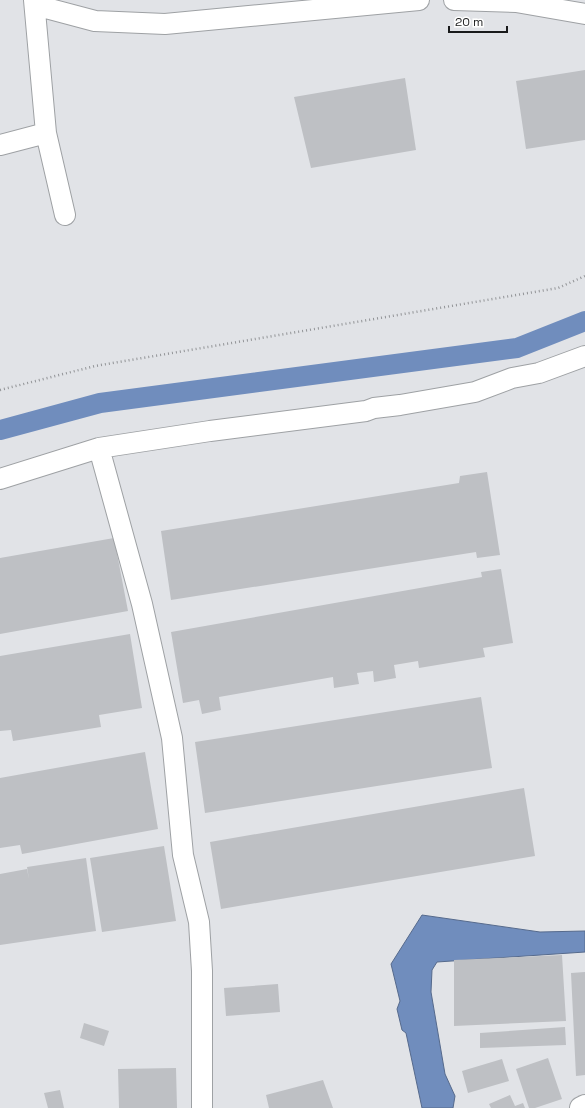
<svg xmlns="http://www.w3.org/2000/svg" width="585" height="1108" viewBox="0 0 585 1108" font-family="'Space Grotesk',sans-serif">
	<style>
		.water { fill: #708dbd; stroke: #566a8c }
		.lines { fill: none; stroke-linecap: round; stroke-linejoin: round }
		.canal { stroke: #708dbd; stroke-width: 20 }
		.building { fill: #bec0c4 }
		.minor-casing { stroke: #9ea1a4; stroke-width: 22 }
		.trunk-casing { stroke: #9ea1a4; stroke-width: 24 }
		.path { stroke: #929497; stroke-width: 2.5; stroke-dasharray: 1 3; stroke-linecap: butt }
		.minor { stroke: #fff; stroke-width: 20 }
		.trunk { stroke: #fff; stroke-width: 22 }
	</style>
	<rect width="100%" height="100%" fill="#e1e3e7"/>
	<!-- water -->
	<path class="water" d="M 422,915 L 540,932 L 585,931 L 585,952 L 437,962 L 432,970 L 431,992 L 445,1074 L 455,1096 L 453,1108 L 422,1108 L 406,1033 L 402,1030 L 397,1009 L 400,1001 L 391,964 Z"/>
	<g class="lines">
		<!-- canal -->
		<path class="canal" d="M 0,430 L 100,403 L 517,348 L 585,321"/>
	</g>
	<!-- building -->
	<path class="building" d="M 585,70 L 585,140 L 526,149 L 516,81 Z
		M 405,78 L 416,150 L 311,168 L 294,97 Z
		M 487,472 L 500,555 L 477,558 L 476,552 L 171,600 L 161,531 L 459,483 L 460,476 Z
		M 114,538 L 128,611 L 0,634 L 0,558 Z
		M 501,569 L 513,643 L 483,648 L 485,657 L 419,668 L 418,661 L 394,665 L 396,678 L 374,682 L 373,671 L 357,673 L 359,684 L 334,688 L 333,677 L 219,697 L 221,710 L 202,714 L 199,700 L 183,703 L 171,632 L 482,577 L 481,572 Z
		M 130,634 L 142,708 L 99,715 L 101,727 L 13,741 L 11,730 L 0,731 L 0,656 Z
		M 481,697 L 492,768 L 205,813 L 195,742 Z
		M 145,752 L 158,829 L 22,854 L 20,845 L 0,848 L 0,778 Z
		M 524,788 L 535,856 L 221,909 L 210,842 Z
		M 164,846 L 176,921 L 102,932 L 90,858 Z
		M 86,858 L 96,931 L 0,945 L 0,874 L 27,869 L 29,879 L 27,867 Z
		M 562,955 L 566,1021 L 454,1026 L 454,960 Z
		M 585,972 L 585,1075 L 576,1076 L 571,973 Z
		M 278,984 L 280,1012 L 226,1016 L 224,988 Z
		M 84,1023 L 109,1031 L 104,1046 L 80,1038 Z
		M 565,1027 L 566,1045 L 480,1048 L 480,1033 Z
		M 548,1058 L 562,1099 L 535,1108 L 529,1108 L 516,1069 Z
		M 502,1059 L 509,1081 L 468,1093 L 462,1071 Z
		M 176,1068 L 177,1108 L 119,1108 L 118,1069 Z
		M 323,1080 L 333,1108 L 269,1108 L 266,1095 Z
		M 60,1090 L 64,1108 L 48,1108 L 44,1093 Z
		M 510,1095 L 515,1106 L 523,1103 L 525,1108 L 491,1108 L 489,1104 Z"/>
	<g class="lines">
		<!-- minor casing -->
		<g class="minor-casing">
			<path id="minor" d="M 34,0 L 46,133 L 65,215
				M 454,0 L 516,2 L 585,14
				M 35,5 L 95,21 L 165,24 L 419,0
				M 0,145 L 46,133
				M 99,448 L 142,604 L 172,738 L 183,855 L 199,922 L 202,971 L 202,1108
				M 0,479 L 99,448 L 210,431 L 366,411 L 374,408 L 400,405 L 475,392 L 512,378 L 539,373 L 585,356"/>
		</g>
		<!-- trunk casing -->
		<g class="trunk-casing">
			<path id="trunk" d="M 581,1108 L 585,1106"/>
		</g>
		<!-- path -->
		<path class="path" d="M 0,390 L 95,366 L 558,288 L 585,276"/>
		<!-- minor -->
		<use href="#minor" class="minor"/>
		<!-- trunk -->
		<use href="#trunk" class="trunk"/>
	</g>
	<!-- scale -->
	<path d="M449 26v6h58v-6" fill="none" stroke="#191a1b" stroke-width="2"/>
	<text x="455" y="26" font-size="12" fill="#191a1b" stroke="#ffffff" stroke-width="3" paint-order="stroke">20 m</text>
</svg>
